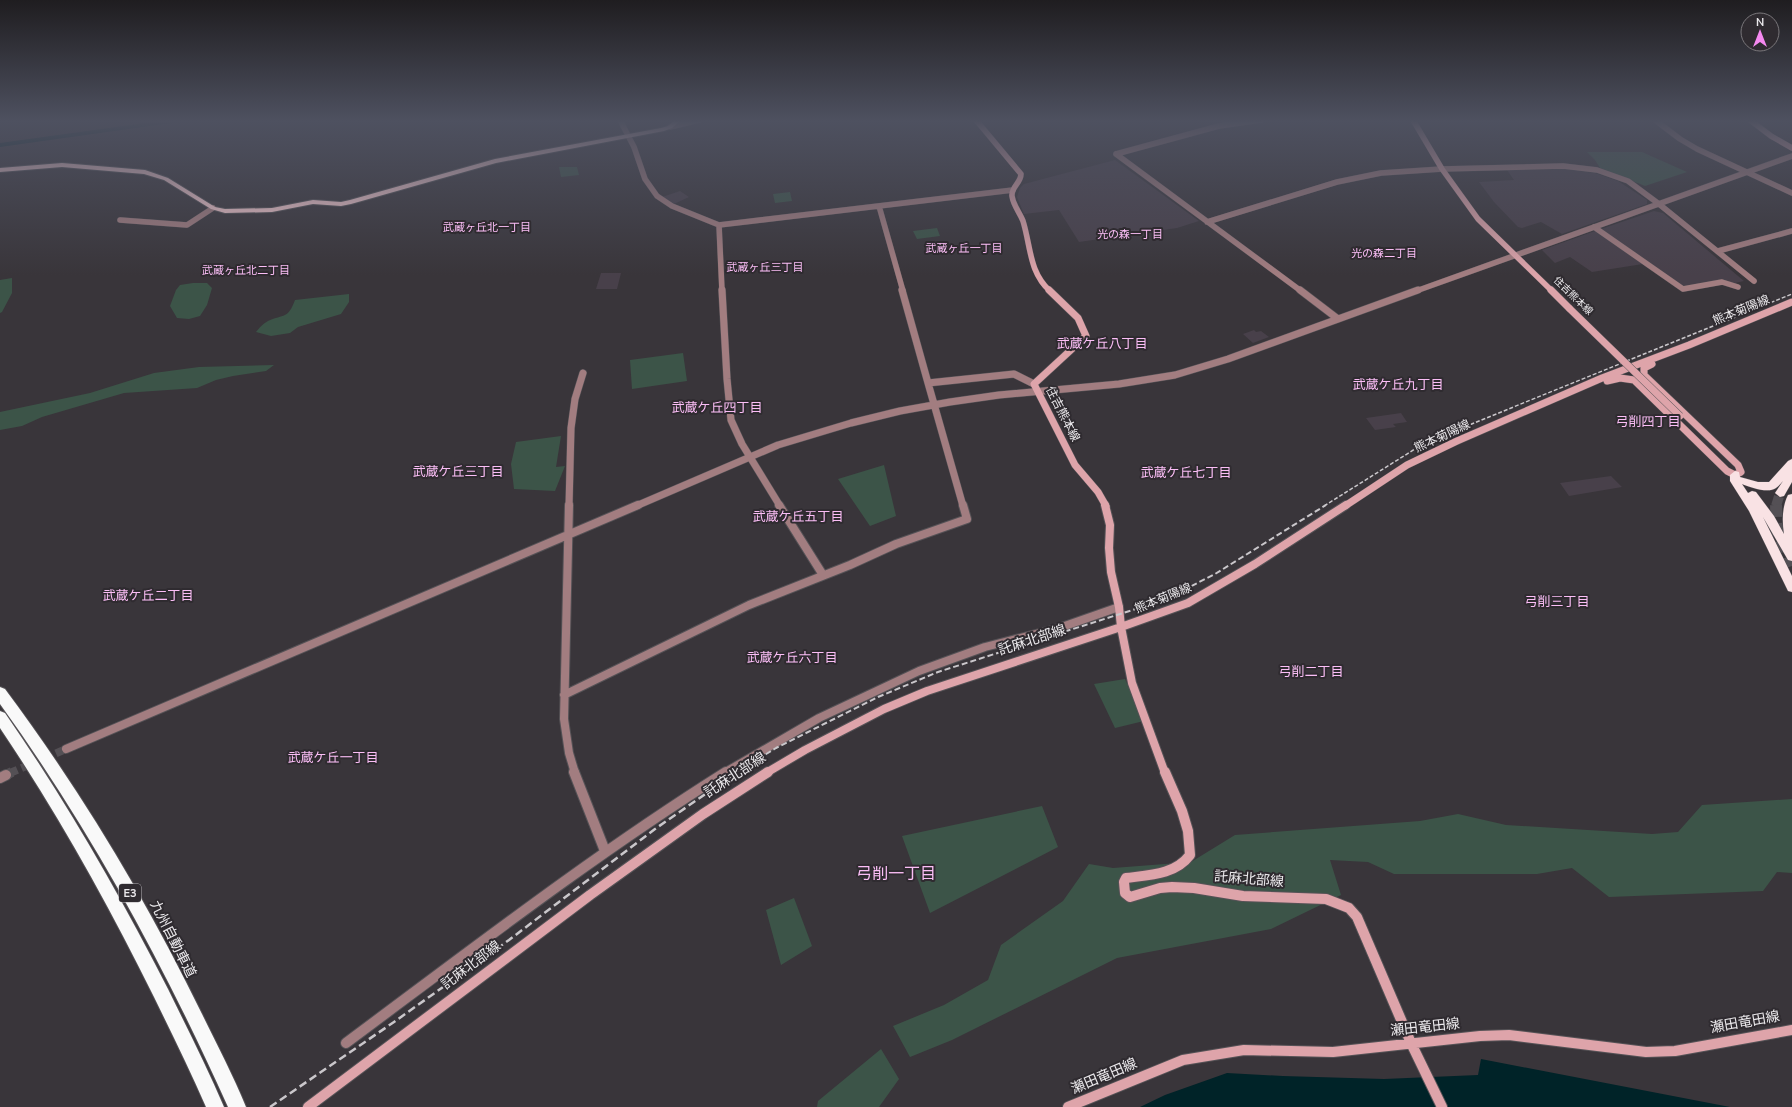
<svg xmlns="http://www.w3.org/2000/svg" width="1792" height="1107" viewBox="0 0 1792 1107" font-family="'Nunito Sans','Noto Sans JP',sans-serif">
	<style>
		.built { fill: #48404a }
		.green { fill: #3c5448 }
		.water { fill: #002328 }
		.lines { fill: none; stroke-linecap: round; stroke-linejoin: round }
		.river { fill: #002328; fill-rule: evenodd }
		.tertiary-tunnel-far1 { stroke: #545055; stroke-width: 8; stroke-dasharray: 8 4.5; stroke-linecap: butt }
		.tertiary-tunnel { stroke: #545055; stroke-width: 10; stroke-dasharray: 10 5.5; stroke-linecap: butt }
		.trunk-tunnel-far1 { stroke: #545055; stroke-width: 10; stroke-dasharray: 10 4.5; stroke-linecap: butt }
		.trunk-tunnel { stroke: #545055; stroke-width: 12; stroke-dasharray: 12 6; stroke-linecap: butt }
		.tertiary-far3-casing { stroke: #555256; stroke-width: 6 }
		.tertiary-far2-casing { stroke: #555256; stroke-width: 8 }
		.tertiary-far1-casing { stroke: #555256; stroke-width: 10 }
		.tertiary-casing { stroke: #555256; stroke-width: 12 }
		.secondary-far3-casing { stroke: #555256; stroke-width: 6 }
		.secondary-far2-casing { stroke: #555256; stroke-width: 8 }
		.secondary-far1-casing { stroke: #555256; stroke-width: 10 }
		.secondary-casing { stroke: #555256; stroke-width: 12 }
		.primary-casing { stroke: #555256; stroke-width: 2 }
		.trunk-casing { stroke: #555256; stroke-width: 1 }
		.motorway-casing { stroke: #555256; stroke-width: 2 }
		.tertiary-far3 { stroke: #a27d80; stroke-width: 5.5 }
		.tertiary-far2 { stroke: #a27d80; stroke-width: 7 }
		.tertiary-far1 { stroke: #a27d80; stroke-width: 8 }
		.tertiary { stroke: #a27d80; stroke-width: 10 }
		.secondary-far3 { stroke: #dea4aa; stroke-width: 5.5 }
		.secondary-far2 { stroke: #dea4aa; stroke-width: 7 }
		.secondary-far1 { stroke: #dea4aa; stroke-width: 8 }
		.secondary { stroke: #dea4aa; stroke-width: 10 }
		.primary { fill: #f9ccd0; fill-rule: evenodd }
		.trunk { fill: #f9e2e4; fill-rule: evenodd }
		.motorway { fill: #f9f9f9; fill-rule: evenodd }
		.rail-far2 { stroke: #cac7cb; stroke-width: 1.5; stroke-dasharray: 4 2; stroke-linecap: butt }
		.rail-far1 { stroke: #cac7cb; stroke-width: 2; stroke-dasharray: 6 3; stroke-linecap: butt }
		.rail { stroke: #cac7cb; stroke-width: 2.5; stroke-dasharray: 8 4; stroke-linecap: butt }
		.secondary-bridge-casing { stroke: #555256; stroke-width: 8; stroke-linecap: butt }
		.secondary-bridge { stroke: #dea4aa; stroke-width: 7 }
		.labels { text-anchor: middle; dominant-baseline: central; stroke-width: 4; stroke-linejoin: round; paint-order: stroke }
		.far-street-label { font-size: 10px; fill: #ebe9ec; stroke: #2f2b30 }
		.far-neighbourhood-label { font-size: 11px; fill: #fbbef6; stroke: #2f2b30 }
		.shield { fill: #2f2b30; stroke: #b3b0b4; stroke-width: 1 }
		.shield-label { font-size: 11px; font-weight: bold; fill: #ebe9ec }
		.street-label { font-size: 12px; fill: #ebe9ec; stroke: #2f2b30 }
		.neighbourhood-label { font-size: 13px; fill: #fbbef6; stroke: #2f2b30 }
		.near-street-label { font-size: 14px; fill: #ebe9ec; stroke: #2f2b30 }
		.near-neighbourhood-label { font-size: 16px; fill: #fbbef6; stroke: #2f2b30 }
	</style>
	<rect width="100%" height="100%" fill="#39353a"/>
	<!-- built -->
	<path class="built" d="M 1115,160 L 1199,221 L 1177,228 L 1079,242 L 1059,210 L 1024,214 L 1017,197 L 1020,188 L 1024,184 Z
		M 1565,169 L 1595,173 L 1618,181 L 1647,200 L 1647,204 L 1562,234 L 1541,222 L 1522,228 L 1518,227 L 1494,202 L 1479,182 L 1514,180 L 1507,170 Z
		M 680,191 L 689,197 L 674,204 L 662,197 Z
		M 1654,211 L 1663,213 L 1744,281 L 1735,283 L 1719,280 L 1685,286 L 1682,285 L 1601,229 Z
		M 1595,231 L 1597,232 L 1643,264 L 1592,272 L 1570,257 L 1555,263 L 1542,250 Z
		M 601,273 L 621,273 L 617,289 L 596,289 Z
		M 1254,330 L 1256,332 L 1261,331 L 1269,337 L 1253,343 L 1243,334 Z
		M 1401,413 L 1407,422 L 1393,424 L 1396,427 L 1375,430 L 1366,418 Z
		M 1611,476 L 1622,487 L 1569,496 L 1560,483 Z"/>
	<!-- green -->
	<path class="green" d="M 1587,152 L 1642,152 L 1687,172 L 1645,186 L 1600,168 L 1595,160 Z
		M 577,167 L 579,175 L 561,177 L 559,167 Z
		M 790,192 L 792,201 L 775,203 L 773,194 Z
		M 937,228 L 940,236 L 917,239 L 913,231 Z
		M 12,278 L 12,293 L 2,312 L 0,313 L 0,280 Z
		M 193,283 L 207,283 L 212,288 L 207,305 L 200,316 L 189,319 L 177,318 L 170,306 L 176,290 L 180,285 Z
		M 349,294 L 349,302 L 341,314 L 298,327 L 290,333 L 271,336 L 256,332 C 259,328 264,323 268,321 C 284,314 288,319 295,300 Z
		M 683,353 L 687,381 L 632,389 L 630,360 Z
		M 274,365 L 266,371 L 233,376 L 216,380 L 197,388 L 124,393 L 42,417 L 22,426 L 0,430 L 0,412 L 90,393 L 154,373 L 199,367 Z
		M 561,436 L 556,467 L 565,466 L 555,491 L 514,489 L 511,464 L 516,442 Z
		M 884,465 L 896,516 L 870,526 L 838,479 Z
		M 1125,679 L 1144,721 L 1115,728 L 1094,684 Z
		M 1792,799 L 1792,873 L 1777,872 L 1763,891 L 1609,897 L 1572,868 L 1537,874 L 1394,874 L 1368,862 L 1330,860 L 1341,895 L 1271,929 L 1117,958 L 952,1040 L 910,1057 L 893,1026 L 944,1005 L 988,980 L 1001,945 L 1063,901 L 1089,864 L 1113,868 L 1191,862 L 1235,835 L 1420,821 L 1458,814 L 1506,825 L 1652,834 L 1678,832 L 1702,805 Z
		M 1042,806 L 1058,847 L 930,913 L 902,836 Z
		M 794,898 L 812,946 L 781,965 L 766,910 Z
		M 881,1049 L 899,1079 L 879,1107 L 817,1107 L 818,1101 Z"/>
	<!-- water -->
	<path class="water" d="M 1481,1059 L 1730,1107 L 1140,1107 L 1165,1095 L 1227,1073 L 1283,1076 L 1384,1079 L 1478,1075 Z"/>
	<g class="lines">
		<!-- river -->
		<path class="river" d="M 167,120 L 181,120 L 178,122 L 0,147 L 0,143 Z"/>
		<!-- tertiary-tunnel-far1 -->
		<path class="tertiary-tunnel-far1" d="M 10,773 L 66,749"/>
		<!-- tertiary-tunnel -->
		<path class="tertiary-tunnel" d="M 6,775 L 12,772"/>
		<!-- trunk-tunnel-far1 -->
		<path class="trunk-tunnel-far1" d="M 1776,506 L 1780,493"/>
		<!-- trunk-tunnel -->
		<path class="trunk-tunnel" d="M 1776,505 L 1777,530 L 1789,567"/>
		<!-- tertiary-far3 casing -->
		<g class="tertiary-far3-casing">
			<path id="tertiary-far3" d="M 620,120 L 634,147 L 645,179 L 657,196 L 672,206 L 719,225 L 722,291
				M 1655,120 L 1680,139 L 1697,149 L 1792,193
				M 670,127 L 699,120
				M 1116,154 L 1301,291
				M 1116,154 L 1219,126 L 1261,120
				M 879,206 L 903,291
				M 120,220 L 187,225 L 213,208
				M 1207,222 L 1337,182 L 1381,173 L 1442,169 L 1563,166 L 1597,170 L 1628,181 L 1659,204 L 1754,281
				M 719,225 L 1013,190
				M 1594,227 L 1683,289 L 1722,282 L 1738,287
				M 1718,251 L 1792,231
				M 1416,291 L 1792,156"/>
		</g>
		<!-- tertiary-far2 casing -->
		<g class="tertiary-far2-casing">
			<path id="tertiary-far2" d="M 722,290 L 727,379 L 731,420 L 742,444 L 780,506
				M 902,290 L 928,383 L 1014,374 L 1034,384
				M 1300,290 L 1338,319
				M 928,383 L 963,506
				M 569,506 L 571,428 L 575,399 L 583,373
				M 636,506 L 778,445 L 851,423 L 900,411 L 950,402 L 999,395 L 1119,384 L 1175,375 L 1228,359 L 1418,290"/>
		</g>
		<!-- tertiary-far1 casing -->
		<g class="tertiary-far1-casing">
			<path id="tertiary-far1" d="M 569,505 L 564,719 L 569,753 L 575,773
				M 779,505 L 823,575
				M 564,695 L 749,605 L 850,565 L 896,544 L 967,519 L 963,505
				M 66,749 L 638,505
				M 724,773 L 819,718 L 919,671 L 985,647 L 1059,628 L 1119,607"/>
		</g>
		<!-- tertiary casing -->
		<g class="tertiary-casing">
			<path id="tertiary" d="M 574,772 L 605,851
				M 0,778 L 6,775
				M 346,1043 C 471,950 594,855 726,772"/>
		</g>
		<!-- secondary-far3 casing -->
		<g class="secondary-far3-casing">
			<path id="secondary-far3" d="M 976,120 L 1021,174 C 1021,183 1011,187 1012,196 C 1013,205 1020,213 1023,221 C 1031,247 1029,272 1050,291
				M 1413,120 L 1442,169 L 1478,219 L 1552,291
				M 1750,120 L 1771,136 L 1792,148"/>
		</g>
		<!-- secondary-far2 casing -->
		<g class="secondary-far2-casing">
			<path id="secondary-far2" d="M 1049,290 L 1078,318 L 1086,336 L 1034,384 L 1075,465 L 1098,492 L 1106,506
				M 1551,290 L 1570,309
				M 1607,381 L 1620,378 L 1634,380 L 1727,471 L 1735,475 L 1741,472 L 1738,465 L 1644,375 L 1644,368 L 1652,364
				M 1345,506 L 1407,465 L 1457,441 L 1602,378 L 1689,345 L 1792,302"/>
		</g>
		<!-- secondary-far1 casing -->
		<g class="secondary-far1-casing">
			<path id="secondary-far1" d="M 1105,505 L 1110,525 L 1109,548 L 1111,572 L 1119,607 L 1121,627 L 1132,683 L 1165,773
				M 766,773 L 805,750 L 884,709 L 927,691 L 1121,627 L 1188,603 L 1255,564 L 1346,505"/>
		</g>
		<!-- secondary casing -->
		<g class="secondary-casing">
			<path id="secondary" d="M 1165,772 L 1182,811 L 1188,831 L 1190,855 C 1175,875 1149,875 1126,878 L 1124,882 L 1125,893 L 1130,897 L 1160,888 L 1172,887 L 1194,888 L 1243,896 L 1326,899 L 1349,908 L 1357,917 L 1411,1043 L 1442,1107
				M 308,1107 L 590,895 L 703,814 L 768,772
				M 1068,1107 L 1183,1060 L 1244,1050 L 1333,1052 L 1480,1036 L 1509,1035 L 1646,1052 L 1675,1051 L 1792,1030"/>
		</g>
		<!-- primary casing -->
		<g class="primary-casing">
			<path id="primary" d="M 675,120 L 681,120 L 672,128 L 664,131 L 496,163 L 351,204 L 341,206 L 313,204 L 272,212 L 225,213 L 211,209 L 164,180 L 144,174 L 62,167 L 0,172 L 0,168 L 62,163 L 145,170 L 168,178 L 215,207 L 225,209 L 272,208 L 313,200 L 341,202 L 350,200 L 495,159 L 661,128 L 668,126 Z"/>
		</g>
		<!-- trunk casing -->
		<g class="trunk-casing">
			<path id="trunk" d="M 1792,459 L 1792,482 L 1784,496 L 1780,497 L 1775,493 L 1783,481 C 1781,483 1778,487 1776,488 C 1768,494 1750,487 1742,484 L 1748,493 L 1752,491 L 1756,492 L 1774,516 L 1784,534 C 1782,521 1782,507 1788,495 L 1792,494 L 1792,561 L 1788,560 L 1763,517 L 1792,576 L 1792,592 L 1788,591 L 1749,511 L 1730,481 L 1730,475 L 1735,471 L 1739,472 L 1740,477 L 1758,482 L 1769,482 L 1788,461 Z"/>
		</g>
		<!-- motorway casing -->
		<g class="motorway-casing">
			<path id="motorway" d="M 0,687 L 5,689 C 81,791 146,899 202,1014 C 217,1045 233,1075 246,1107 L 228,1107 C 164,965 91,830 0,704 Z
				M 0,711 L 5,713 C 66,801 119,893 168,989 C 187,1028 207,1067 224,1107 L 206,1107 C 190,1070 172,1034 154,997 C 108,904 58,814 0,728 Z"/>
		</g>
		<!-- tertiary-far3 -->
		<use href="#tertiary-far3" class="tertiary-far3"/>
		<!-- tertiary-far2 -->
		<use href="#tertiary-far2" class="tertiary-far2"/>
		<!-- tertiary-far1 -->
		<use href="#tertiary-far1" class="tertiary-far1"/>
		<!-- tertiary -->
		<use href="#tertiary" class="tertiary"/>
		<!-- secondary-far3 -->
		<use href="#secondary-far3" class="secondary-far3"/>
		<!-- secondary-far2 -->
		<use href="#secondary-far2" class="secondary-far2"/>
		<!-- secondary-far1 -->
		<use href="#secondary-far1" class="secondary-far1"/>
		<!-- secondary -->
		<use href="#secondary" class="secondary"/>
		<!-- primary -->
		<use href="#primary" class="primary"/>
		<!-- trunk -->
		<use href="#trunk" class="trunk"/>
		<!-- motorway -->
		<use href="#motorway" class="motorway"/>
		<!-- rail-far2 -->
		<path class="rail-far2" d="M 1324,506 L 1415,449 L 1442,436 L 1792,294"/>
		<!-- rail-far1 -->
		<path class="rail-far1" d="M 735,773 L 776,748 L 878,697 L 938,672 L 1164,600 L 1215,574 L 1326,505"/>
		<!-- rail -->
		<path class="rail" d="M 270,1107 L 394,1022 L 509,940 L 655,829 L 737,772"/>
		<!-- secondary-bridge casing -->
		<g class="secondary-bridge-casing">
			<path id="secondary-bridge" d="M 1570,309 L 1680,416"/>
		</g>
		<!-- secondary-bridge -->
		<use href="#secondary-bridge" class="secondary-bridge"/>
	</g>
	<!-- sky -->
	<linearGradient id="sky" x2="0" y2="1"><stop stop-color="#1f1d20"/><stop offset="0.44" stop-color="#4e5160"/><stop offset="1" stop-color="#4e5160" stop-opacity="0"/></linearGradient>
	<rect width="1792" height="275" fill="url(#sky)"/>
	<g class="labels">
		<!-- far-street labels -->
		<g class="far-street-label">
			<text transform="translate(1573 296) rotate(44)">住吉熊本線</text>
		</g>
		<!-- far-neighbourhood labels -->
		<g class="far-neighbourhood-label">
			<text x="487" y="227">武蔵ヶ丘北一丁目</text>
			<text x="1130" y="234">光の森一丁目</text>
			<text x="964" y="248">武蔵ヶ丘一丁目</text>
			<text x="1384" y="253">光の森二丁目</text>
			<text x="765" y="267">武蔵ヶ丘三丁目</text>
			<text x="246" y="270">武蔵ヶ丘北二丁目</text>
		</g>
		<!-- shield labels -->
		<rect class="shield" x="119" y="884" width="22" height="18" rx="3"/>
		<g class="shield-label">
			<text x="130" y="893">E3</text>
		</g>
		<!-- street labels -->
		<g class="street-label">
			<text transform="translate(1741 310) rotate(-22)">熊本菊陽線</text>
			<text transform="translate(1063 414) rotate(63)">住吉熊本線</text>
			<text transform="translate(1442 436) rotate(-25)">熊本菊陽線</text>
			<text transform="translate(1163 598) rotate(-22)">熊本菊陽線</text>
		</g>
		<!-- neighbourhood labels -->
		<g class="neighbourhood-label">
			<text x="1102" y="344">武蔵ケ丘八丁目</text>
			<text x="1398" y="385">武蔵ケ丘九丁目</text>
			<text x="717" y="408">武蔵ケ丘四丁目</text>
			<text x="1648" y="422">弓削四丁目</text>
			<text x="458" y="472">武蔵ケ丘三丁目</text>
			<text x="1186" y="473">武蔵ケ丘七丁目</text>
			<text x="798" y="517">武蔵ケ丘五丁目</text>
			<text x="148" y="596">武蔵ケ丘二丁目</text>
			<text x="1557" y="602">弓削三丁目</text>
			<text x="792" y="658">武蔵ケ丘六丁目</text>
			<text x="1311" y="672">弓削二丁目</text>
			<text x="333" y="758">武蔵ケ丘一丁目</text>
		</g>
		<!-- near-street labels -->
		<g class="near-street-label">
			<text transform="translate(1032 640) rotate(-18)">託麻北部線</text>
			<text transform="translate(735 775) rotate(-33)">託麻北部線</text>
			<text transform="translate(1249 879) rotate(5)">託麻北部線</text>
			<text transform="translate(173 939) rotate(63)">九州自動車道</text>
			<text transform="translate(471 965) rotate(-37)">託麻北部線</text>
			<text transform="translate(1745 1022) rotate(-10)">瀬田竜田線</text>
			<text transform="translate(1425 1027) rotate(-6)">瀬田竜田線</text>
			<text transform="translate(1104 1076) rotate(-23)">瀬田竜田線</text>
		</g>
		<!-- near-neighbourhood labels -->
		<g class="near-neighbourhood-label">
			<text x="896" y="874">弓削一丁目</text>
		</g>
	</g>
	<!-- north arrow -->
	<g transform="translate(1760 32)"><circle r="19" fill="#2f2b30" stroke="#7a777b"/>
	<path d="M0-3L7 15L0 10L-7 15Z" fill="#f589ef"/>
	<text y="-6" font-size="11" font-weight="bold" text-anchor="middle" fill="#ebe9ec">N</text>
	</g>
</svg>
